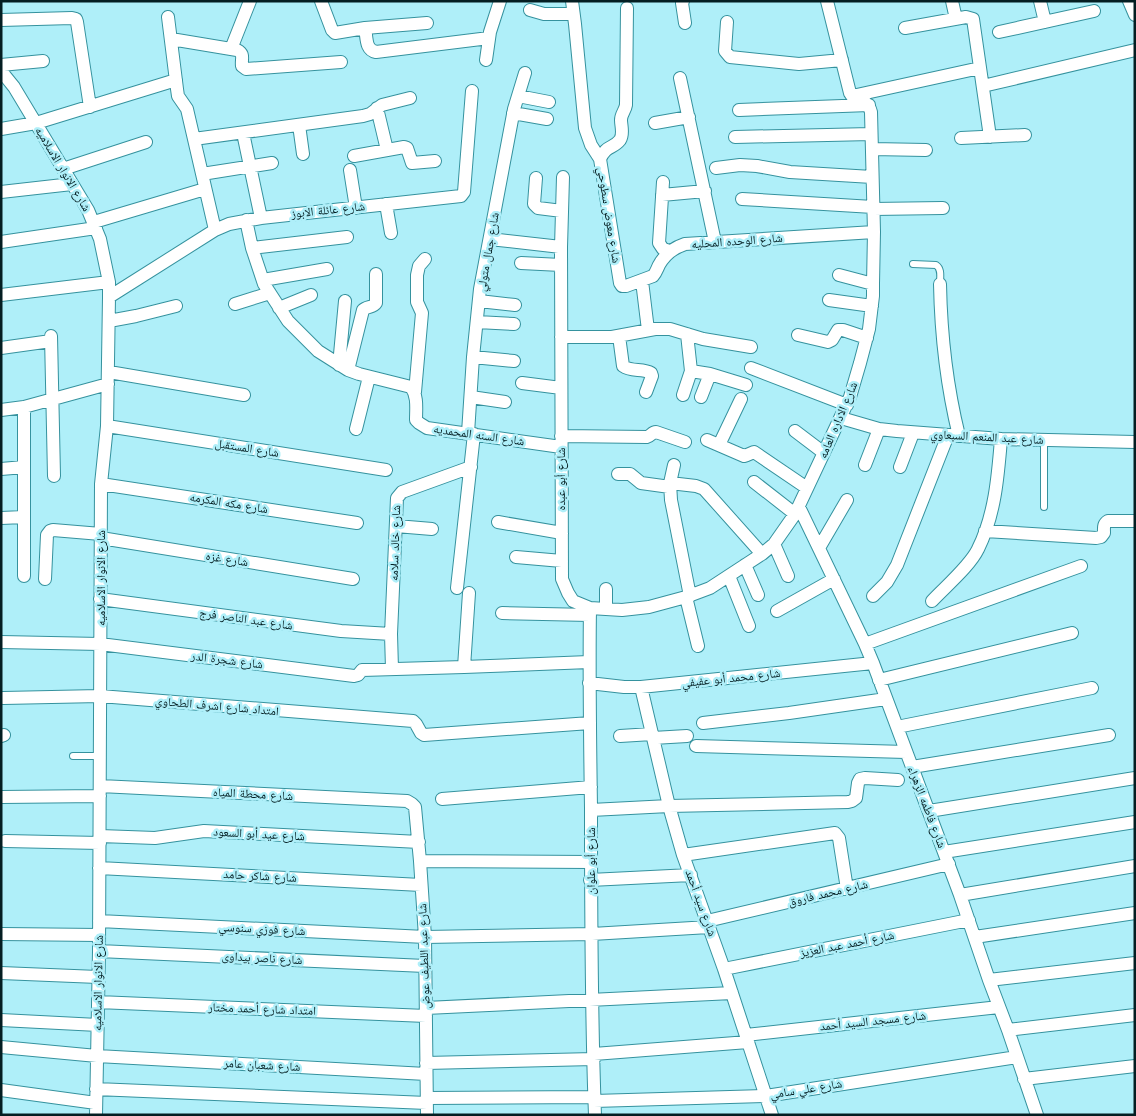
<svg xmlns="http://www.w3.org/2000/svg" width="1136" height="1116" viewBox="0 0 1136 1116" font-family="'Work Sans','Noto Naskh Arabic',sans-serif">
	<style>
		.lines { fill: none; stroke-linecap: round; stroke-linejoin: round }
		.service-casing { stroke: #35929e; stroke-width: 8 }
		.minor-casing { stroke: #35929e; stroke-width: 14 }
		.service { stroke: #fff; stroke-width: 6 }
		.minor { stroke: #fff; stroke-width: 12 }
		.labels { text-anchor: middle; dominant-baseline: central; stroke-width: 5; stroke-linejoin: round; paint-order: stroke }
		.street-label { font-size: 12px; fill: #041e22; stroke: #afeff9 }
	</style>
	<rect width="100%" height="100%" fill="#afeff9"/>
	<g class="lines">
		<!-- service casing -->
		<g class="service-casing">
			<path id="service" d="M 913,264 L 936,265 C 942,269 940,277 940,284
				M 1044,440 L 1044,507
				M 73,756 L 100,756"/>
		</g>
		<!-- minor casing -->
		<g class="minor-casing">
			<path id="minor" d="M 321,1 L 332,30 L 335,33 L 365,28 L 427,23
				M 572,1 L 575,24 L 585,128 L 591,145 L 600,159
				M 683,1 L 682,3 L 685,23
				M 827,1 L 850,93 L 852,96
				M 952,1 L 956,19
				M 1040,1 L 1045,22
				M 1129,1 L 1135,15
				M 627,8 L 626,105 C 625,111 621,114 621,120 C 621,126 624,134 620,140 C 613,149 606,145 600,159 L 620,283 L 622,286 L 626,286 L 653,276 C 656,273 657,269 659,265 C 665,254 673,248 685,244 L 874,232
				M 530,10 L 544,14 L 573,14
				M 168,17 L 177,89 L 178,96 L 187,109 L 215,230
				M 1,20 L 72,18 L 76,19 L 77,22 L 90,107
				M 727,22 L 725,51 L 730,57 L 799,64 L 842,60
				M 365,28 C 367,37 365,50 376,52 L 489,38
				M 905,28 L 966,17 L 973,19 L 990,137
				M 999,32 L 1094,11
				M 171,39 L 237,50 C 245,54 241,59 242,66 L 246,69 L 341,62
				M 231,49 L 250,1
				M 486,60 L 490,32 L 500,1
				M 1,65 L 43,61
				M 1,71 L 14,87 L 88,210 L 100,239 L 109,282 L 109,297 L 107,426 L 101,484 L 99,951 L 96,1115
				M 680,78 L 715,242
				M 983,86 L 1135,50
				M 518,96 L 549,102
				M 852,96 L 980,68
				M 377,108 L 387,150
				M 739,110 L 869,105
				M 513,113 L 547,119
				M 655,123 L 689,117
				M 299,125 L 303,154
				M 1,129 L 36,123 L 176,80
				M 243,133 L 261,218
				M 735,137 L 871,134
				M 961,138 L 1025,135
				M 194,139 L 363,116 L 370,114 L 382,105 L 410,98
				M 872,149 L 926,150
				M 354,156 L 404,147 L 407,148 L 412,163 L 435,161
				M 716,168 L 740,165 L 757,166 L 790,172 L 872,177
				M 63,169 L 146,142
				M 350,170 L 356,208
				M 202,174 L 272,163
				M 563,177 L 561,247 L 562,579 L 568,593 L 573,601 L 590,608 L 622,610 L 649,607 L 686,597 L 710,588 L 762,554 L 774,544 L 795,514 L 850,397 L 860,363 L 869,329 L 873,296 L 873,284 L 874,232 L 871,112 C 868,101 861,100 852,96
				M 536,178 L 534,204 L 538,208 L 562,211
				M 663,182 L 659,243 L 663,249 L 670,251
				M 1,192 L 72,184
				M 662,195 L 705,191
				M 742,199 L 873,207
				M 386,204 L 391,233
				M 873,209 L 943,208
				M 246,220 L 252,248 L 264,284 L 288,321 L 318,351 L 348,370 L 359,374 L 411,387 C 418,396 416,409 416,420 L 419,423 L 427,428 L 561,447
				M 94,222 L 205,189
				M 490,239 L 561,247
				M 1,242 L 96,228
				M 252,248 L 347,237
				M 521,263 L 561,265
				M 839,275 L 873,284
				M 263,280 L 327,269
				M 642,281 L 648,330
				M 940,284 C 941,337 946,383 959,436
				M 1,295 L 109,282
				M 109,297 L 215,230 L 229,224 L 261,218 L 461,196 L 464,192 L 472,91
				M 829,300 L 872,306
				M 479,301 L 515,305
				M 235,304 L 270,293
				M 279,308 L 311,295
				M 109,321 L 136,316 L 176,306
				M 477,322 L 514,324
				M 798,335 L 828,342 L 832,340 L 838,330 L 843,330 L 867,338
				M 51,336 L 54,476
				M 619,336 L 623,366 C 631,372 643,368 651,373 L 652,376 L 646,392
				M 561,337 L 612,337 L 655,329 L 670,329 L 703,339 L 751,347
				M 1,348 L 51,341
				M 473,357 L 514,361
				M 339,365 L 345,301
				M 751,368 L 847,405
				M 348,370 L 363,310 C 367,306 373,308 376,303 L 376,274
				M 691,371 L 710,374 L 746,385
				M 109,372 L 244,395
				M 522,383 L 561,388
				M 415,392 L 422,313 L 417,302 L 417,275 L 419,266 L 425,259
				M 683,395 L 691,371 L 687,334
				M 471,397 L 505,402
				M 701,397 L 710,374
				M 1,410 L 24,407 L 108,384
				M 841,418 L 879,429 L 897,431 L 1001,439 L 1135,442
				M 107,426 L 386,470
				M 356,429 L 369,377
				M 795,431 L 824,453
				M 468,433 L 473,357 L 480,289 L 514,109 L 525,73
				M 561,436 L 647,437 C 651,436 652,432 656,432 L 685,442
				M 707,440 L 744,456 L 747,455 L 754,452 L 807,488
				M 719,445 L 741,399
				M 674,465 L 670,483 L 671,500 L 690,596
				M 865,465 L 879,429
				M 900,467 L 913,433
				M 1,469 L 24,467
				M 618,474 L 630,474 L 641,483 L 670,487
				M 754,482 L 795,514
				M 670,483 L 696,486 L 704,489 L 762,554
				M 101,484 L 357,523
				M 799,507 L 865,644 L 873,663 L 960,895 L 989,980 L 1008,1030 L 1037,1115
				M 1,518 L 24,517
				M 498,522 L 562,533
				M 396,526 L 432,529
				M 985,531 L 1096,538 L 1101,537 L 1104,533 C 1104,528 1103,524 1108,521 L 1135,521
				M 101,538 L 353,579
				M 774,544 L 788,576
				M 819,548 L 847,500
				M 516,557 L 562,561
				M 745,565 L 758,595
				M 24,576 L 24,407
				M 729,576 L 749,626
				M 45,579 L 47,535 L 50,531 L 53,530 L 101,534
				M 457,588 L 474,434
				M 606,589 L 606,609
				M 873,596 L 887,582 L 897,565 L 948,435
				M 686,597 L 698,646
				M 100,599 L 341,631 L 391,634
				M 932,601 C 945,587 970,566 978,549 C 995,515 998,476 1001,439
				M 590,608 C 589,674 590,741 591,808 C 591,910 591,1013 595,1115
				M 777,611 L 834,579
				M 502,613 L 590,615
				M 1,642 L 100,644 L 354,676 L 358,675 L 362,670 L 464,667 L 589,662
				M 865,644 L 1081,566
				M 464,667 L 469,593
				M 392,669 L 391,634 L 397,498 L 402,492 L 471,467
				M 879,680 L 1072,633
				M 589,683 L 624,687 L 641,687 L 873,663
				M 641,687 L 669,806 L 683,855 L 724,969 L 772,1115
				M 3,698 L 100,696 L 413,721 L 416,724 L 421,733 L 424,735 L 590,723
				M 703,723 L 789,713 L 886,699
				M 897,727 L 1092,688
				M 1,736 L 4,735
				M 620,736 L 652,734
				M 653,738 L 687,736
				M 696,746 L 906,752
				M 912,767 L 1109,735
				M 100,786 L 407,801 L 412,804 L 415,807 L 420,861 L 425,937 L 427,1115
				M 1,797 L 100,796
				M 442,799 L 591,787
				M 591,810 L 669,806 L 848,802 L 852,801 L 856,798 L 858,783 L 860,779 L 865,778 L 898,780
				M 929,811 L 1135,778
				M 100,836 L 155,838 L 204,831 L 419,842
				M 5,841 L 100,843
				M 944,852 L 1135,822
				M 683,855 L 835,833 L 839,838 L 847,889
				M 420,861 L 591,862
				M 99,868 L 421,885
				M 590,880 L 691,875
				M 960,895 L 1135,866
				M 99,921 L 425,937 L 592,934 L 709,927
				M 707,921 L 949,864
				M 1,934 L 99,935
				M 975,937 L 1135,913
				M 99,951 L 425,966
				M 724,969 L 969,920
				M 1,973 L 98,977
				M 989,980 L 1135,963
				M 98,1002 L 426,1016
				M 426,1008 L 732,993
				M 1,1020 L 98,1025
				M 1008,1030 L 1135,1015
				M 746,1035 L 999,1007
				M 1,1047 L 97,1056 L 426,1074
				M 594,1054 L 748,1042
				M 426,1063 L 594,1059
				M 1024,1079 L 1135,1066
				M 96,1089 L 427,1103
				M 1,1090 L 96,1103
				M 427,1098 L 594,1097
				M 594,1101 L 766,1096 L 1017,1057"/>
		</g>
		<!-- service -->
		<use href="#service" class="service"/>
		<!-- minor -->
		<use href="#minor" class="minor"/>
	</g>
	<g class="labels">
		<!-- street labels -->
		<g class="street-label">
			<text transform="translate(63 169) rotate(59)">شارع الانوار الاسلاميه</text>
			<text transform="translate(328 210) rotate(-6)">شارع عائلة الابوز</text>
			<text transform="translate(609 215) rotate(81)">شارع معوض سطوحي</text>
			<text transform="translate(737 241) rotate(-4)">شارع الوحده المحليه</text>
			<text transform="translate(488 252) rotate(-80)">شارع جمال متولي</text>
			<text transform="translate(838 420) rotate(-67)">شارع الاداره العامه</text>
			<text transform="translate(479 435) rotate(8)">شارع السنه المحمديه</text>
			<text transform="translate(987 437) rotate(3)">شارع عبد المنعم السبعاوي</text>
			<text transform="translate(247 448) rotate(9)">شارع المستقبل</text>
			<text transform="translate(561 479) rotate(-90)">شارع أبو عبده</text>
			<text transform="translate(229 503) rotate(9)">شارع مكه المكرمه</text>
			<text transform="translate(395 543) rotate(-88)">شارع خالد سلامه</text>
			<text transform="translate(227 559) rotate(9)">شارع غزه</text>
			<text transform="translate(101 578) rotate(-90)">شارع الانوار الاسلاميه</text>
			<text transform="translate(246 619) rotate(8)">شارع عبد الناصر فرج</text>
			<text transform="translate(227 660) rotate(7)">شارع شجرة الدر</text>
			<text transform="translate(731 678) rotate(-6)">شارع محمد أبو عفيفي</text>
			<text transform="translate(217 706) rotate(5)">امتداد شارع اشرف الطحاوي</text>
			<text transform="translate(253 794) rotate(3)">شارع محطة المياه</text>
			<text transform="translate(927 807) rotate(69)">شارع فاطمه الزهراء</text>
			<text transform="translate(259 834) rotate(3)">شارع عيد أبو السعود</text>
			<text transform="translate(591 861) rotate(-90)">شارع أبو علوان</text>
			<text transform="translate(260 876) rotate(3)">شارع شاكر حامد</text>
			<text transform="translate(828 893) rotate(-13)">شارع محمد فاروق</text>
			<text transform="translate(701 903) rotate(70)">شارع سيد أحمد</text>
			<text transform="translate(262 929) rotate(3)">شارع فوزي سنوسي</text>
			<text transform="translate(847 944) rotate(-11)">شارع أحمد عبد العزيز</text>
			<text transform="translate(424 956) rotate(-92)">شارع عبد اللطيف عوض</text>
			<text transform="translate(262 958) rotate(3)">شارع ناصر بيداوى</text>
			<text transform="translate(98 983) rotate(-89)">شارع الانوار الاسلاميه</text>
			<text transform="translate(262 1009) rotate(2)">امتداد شارع أحمد مختار</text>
			<text transform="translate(873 1021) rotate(-6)">شارع مسجد السيد أحمد</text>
			<text transform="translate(262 1065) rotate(3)">شارع شعبان عامر</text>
			<text transform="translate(806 1089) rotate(-9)">شارع علي سامي</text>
		</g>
	</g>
	<!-- border -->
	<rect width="1136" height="1116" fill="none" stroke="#041e22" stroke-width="5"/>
</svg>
